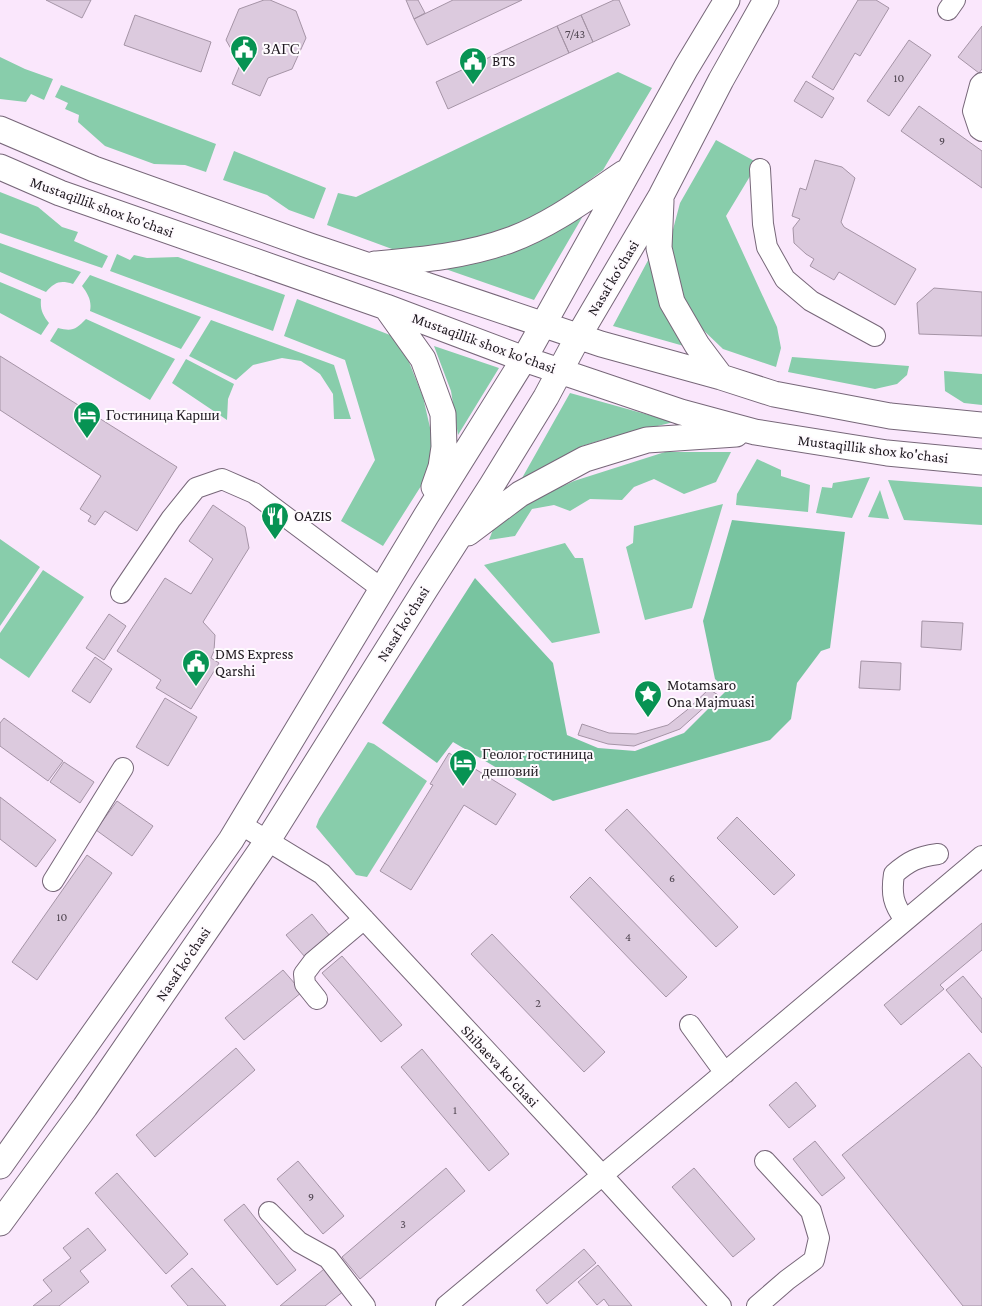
<svg xmlns="http://www.w3.org/2000/svg" width="982" height="1306" viewBox="0 0 982 1306" font-family="'Crimson Pro',serif">
	<style>
		.green { fill: #88cdab }
		.forest { fill: #78c4a0 }
		.building { fill: #dccade; stroke: #a594a6 }
		.lines { fill: none; stroke-linecap: round; stroke-linejoin: round }
		.minor-casing { stroke: #776779; stroke-width: 22 }
		.major-casing { stroke: #776779; stroke-width: 27 }
		.minor { stroke: #fff; stroke-width: 20 }
		.major { stroke: #fff; stroke-width: 25 }
		.labels { text-anchor: middle; dominant-baseline: central; stroke-width: 4; stroke-linejoin: round; paint-order: stroke }
		.number-label { font-size: 12px; fill: #4e444f }
		.poi-label { font-size: 15px; fill: #1e181f; stroke: #fefafe; text-anchor: start }
		.street-label { font-size: 15px; fill: #1e181f; stroke: #fefafe }
	</style>
	<rect width="100%" height="100%" fill="#fae7fc"/>
	<!-- green -->
	<path class="green" d="M 0,57 L 25,69 L 53,79 L 44,100 L 31,94 L 26,102 L 0,99 Z
		M 618,72 L 652,88 L 603,170 L 563,200 L 518,227 L 474,242 L 429,248 L 392,249 L 327,225 L 338,193 L 356,197 Z
		M 61,85 L 216,144 L 206,172 L 185,165 L 154,164 L 105,146 L 78,122 L 79,115 L 65,109 L 68,103 L 55,97 Z
		M 716,140 L 758,163 L 726,216 L 777,327 L 781,348 L 776,367 L 723,349 L 699,326 L 679,295 L 670,263 L 671,237 L 680,203 Z
		M 234,151 L 326,188 L 314,219 L 289,210 L 267,195 L 223,180 Z
		M 0,192 L 38,207 L 62,227 L 78,232 L 74,241 L 108,256 L 102,268 L 0,233 Z
		M 587,209 L 534,300 L 434,265 Z
		M 0,243 L 81,272 L 73,284 C 60,280 55,282 46,292 L 0,272 Z
		M 653,251 L 691,348 L 613,326 Z
		M 117,254 L 130,260 L 134,255 L 147,258 L 178,257 L 285,295 L 273,331 L 110,271 Z
		M 90,275 L 201,317 L 181,349 L 90,311 C 92,301 88,294 82,286 Z
		M 0,282 L 41,299 C 40,310 43,315 49,323 L 41,335 L 0,313 Z
		M 297,299 L 390,335 L 407,357 L 423,397 L 434,445 L 428,475 L 383,546 L 341,521 L 375,460 L 345,360 L 284,336 Z
		M 86,319 L 175,359 L 150,400 L 50,341 L 58,328 C 73,332 76,329 86,319 Z
		M 211,320 L 334,365 L 351,419 L 334,419 L 333,394 L 320,374 L 301,361 L 282,358 L 253,365 L 236,380 L 189,356 Z
		M 434,346 L 499,368 L 458,435 L 451,391 Z
		M 792,357 L 909,366 L 907,375 L 897,384 L 875,389 L 788,372 Z
		M 186,359 L 234,384 L 228,399 L 227,420 L 172,383 Z
		M 944,371 L 982,374 L 982,405 L 964,403 L 945,391 Z
		M 570,393 L 674,422 L 608,438 L 582,446 L 517,487 Z
		M 665,452 L 731,452 L 716,482 L 684,494 L 654,479 L 634,487 L 622,500 L 590,499 L 570,511 L 554,505 L 532,509 L 515,536 L 489,540 L 496,522 L 518,506 L 574,481 Z
		M 757,459 L 781,470 L 781,476 L 810,485 L 808,512 L 736,505 L 737,494 Z
		M 870,477 L 852,518 L 816,513 L 822,487 L 832,488 L 833,483 Z
		M 888,480 L 982,487 L 982,525 L 904,520 Z
		M 880,490 L 889,519 L 868,517 Z
		M 723,504 L 692,608 L 645,620 L 626,547 L 633,543 L 634,526 Z
		M 0,539 L 40,567 L 0,626 Z
		M 565,543 L 575,558 L 583,558 L 600,633 L 552,643 L 484,565 Z
		M 43,570 L 84,597 L 29,678 L 0,658 L 0,633 Z
		M 368,742 L 374,744 L 427,781 L 367,877 L 356,875 L 316,827 L 319,819 Z"/>
	<!-- forest -->
	<path class="forest" d="M 732,520 L 845,532 L 830,648 L 821,651 L 797,683 L 791,719 L 770,740 L 553,801 L 453,742 L 437,763 L 382,723 L 475,578 L 553,663 L 567,735 L 598,748 L 635,751 L 684,733 L 727,690 L 715,679 L 703,621 Z"/>
	<!-- building -->
	<path class="building" d="M 46,0 L 91,0 L 82,18 Z
		M 264,0 L 270,0 L 296,11 L 306,38 L 292,69 L 268,78 L 260,96 L 232,84 L 240,65 L 226,40 L 239,9 Z
		M 406,0 L 418,0 L 425,13 L 414,19 Z
		M 453,0 L 522,0 L 427,45 L 414,19 Z
		M 614,0 L 619,0 L 630,25 L 593,42 L 581,15 Z
		M 858,0 L 876,0 L 889,8 L 860,56 L 855,53 L 833,90 L 812,77 Z
		M 135,15 L 211,42 L 201,72 L 124,45 Z
		M 581,15 L 593,42 L 569,53 L 557,26 Z
		M 557,26 L 569,53 L 448,109 L 436,82 Z
		M 982,26 L 982,69 L 979,73 L 958,57 Z
		M 909,40 L 931,55 L 889,116 L 867,101 Z
		M 806,81 L 834,98 L 822,118 L 794,101 Z
		M 919,106 L 982,151 L 982,188 L 901,131 Z
		M 815,160 L 842,167 L 855,178 L 841,222 L 844,227 L 916,269 L 895,305 L 839,272 L 834,280 L 810,266 L 814,259 L 806,254 L 794,243 L 793,228 L 800,219 L 792,216 L 800,188 L 806,190 Z
		M 934,288 L 982,292 L 982,336 L 919,334 L 917,303 Z
		M 0,356 L 177,467 L 137,531 L 105,511 L 95,525 L 88,521 L 91,516 L 80,509 L 101,476 L 0,410 Z
		M 213,505 L 245,527 L 249,548 L 203,622 L 215,635 L 214,651 L 211,658 L 219,663 L 191,709 L 156,688 L 161,680 L 117,651 L 165,578 L 191,594 L 213,559 L 189,541 Z
		M 109,614 L 126,626 L 104,660 L 86,648 Z
		M 922,621 L 963,623 L 961,650 L 921,647 Z
		M 95,657 L 112,669 L 90,703 L 72,691 Z
		M 861,661 L 901,663 L 900,690 L 859,688 Z
		M 709,689 L 718,695 L 680,729 L 634,746 L 608,744 L 578,735 L 582,724 L 609,733 L 636,734 L 668,725 L 687,710 Z
		M 165,698 L 197,717 L 168,766 L 136,747 Z
		M 4,718 L 63,761 L 48,781 L 0,746 L 0,723 Z
		M 449,753 L 516,794 L 496,825 L 464,805 L 411,890 L 380,871 L 433,785 L 430,784 Z
		M 64,762 L 94,782 L 80,803 L 50,782 Z
		M 0,797 L 56,840 L 36,867 L 0,839 Z
		M 117,801 L 153,826 L 132,856 L 96,830 Z
		M 627,809 L 738,927 L 716,947 L 605,830 Z
		M 737,817 L 795,875 L 774,895 L 717,838 Z
		M 87,855 L 112,873 L 37,980 L 12,962 Z
		M 590,877 L 687,977 L 666,997 L 570,897 Z
		M 312,914 L 330,936 L 305,957 L 286,935 Z
		M 982,923 L 982,950 L 940,985 L 944,989 L 901,1025 L 884,1005 Z
		M 492,934 L 605,1052 L 584,1072 L 471,954 Z
		M 342,956 L 402,1025 L 381,1042 L 322,973 Z
		M 283,970 L 302,992 L 244,1040 L 225,1018 Z
		M 963,976 L 982,999 L 982,1033 L 946,990 Z
		M 236,1048 L 255,1070 L 155,1157 L 136,1135 Z
		M 422,1049 L 509,1154 L 489,1171 L 401,1067 Z
		M 969,1053 L 982,1068 L 982,1306 L 963,1306 L 842,1155 Z
		M 796,1082 L 816,1106 L 789,1128 L 769,1105 Z
		M 815,1141 L 845,1178 L 822,1196 L 793,1159 Z
		M 298,1161 L 344,1216 L 323,1234 L 277,1179 Z
		M 446,1168 L 465,1191 L 360,1279 L 342,1257 Z
		M 694,1168 L 755,1239 L 733,1257 L 672,1187 Z
		M 117,1173 L 188,1254 L 166,1274 L 95,1193 Z
		M 244,1204 L 296,1270 L 277,1285 L 224,1220 Z
		M 88,1228 L 106,1250 L 80,1271 L 89,1282 L 59,1306 L 33,1306 L 52,1291 L 43,1280 L 71,1258 L 63,1248 Z
		M 584,1249 L 596,1263 L 547,1304 L 536,1290 Z
		M 330,1264 L 349,1287 L 325,1306 L 280,1306 Z
		M 598,1265 L 632,1306 L 609,1306 L 604,1299 L 597,1305 L 578,1282 Z
		M 192,1268 L 226,1306 L 188,1306 L 171,1286 Z"/>
	<g class="lines">
		<!-- minor casing -->
		<g class="minor-casing">
			<path id="minor" d="M 948,10 L 955,0
				M 982,83 L 980,85 L 973,111 L 979,129 L 982,131
				M 760,169 L 763,224 L 767,247 L 785,279 L 811,301 L 875,336
				M 121,593 L 171,519 L 196,488 L 222,479 L 254,493 L 382,589
				M 240,824 L 322,874 L 603,1176 L 721,1306
				M 53,881 L 123,768
				M 905,920 C 893,904 891,894 894,874 C 909,861 917,857 938,854
				M 317,999 L 305,984 L 304,974 L 313,962 L 364,919
				M 690,1025 L 725,1073
				M 269,1212 L 299,1242 L 328,1258 L 365,1306
				M 446,1306 L 703,1091 L 982,856
				M 757,1306 L 787,1280 L 814,1260 L 819,1238 L 811,1211 L 765,1161"/>
		</g>
		<!-- major casing -->
		<g class="major-casing">
			<path id="major" d="M 0,129 L 94,169 L 310,246 L 601,344 L 721,377 L 774,394 L 890,416 L 982,425
				M 0,167 L 60,193 L 386,307 L 524,359 L 681,412 L 755,432 L 887,453 L 982,462
				M 661,201 L 659,248 L 672,302 L 697,345 L 721,377
				M 375,264 C 420,260 467,256 510,240 C 551,225 588,197 624,173
				M 386,307 L 423,359 L 443,414 L 444,447 L 441,467 L 434,487
				M 468,533 L 520,494 L 585,459 L 647,440 L 736,434
				M 0,1166 L 231,840 L 426,516 L 524,359 L 686,68 L 727,0
				M 0,1223 L 85,1107 L 268,840 L 426,588 L 492,485 L 546,397 L 578,337 L 661,196 L 721,80 L 766,0"/>
		</g>
		<!-- minor -->
		<use href="#minor" class="minor"/>
		<!-- major -->
		<use href="#major" class="major"/>
	</g>
	<!-- icons -->
	<defs>
		<g id="civic-pin" transform="scale(1.4375)"><path d="M0 17L-7.5 6A9.5 9.5 0 1 1 7.5 6Z" fill="#079353" stroke="#fefafe"/><path d="M-.6-6.5H3V-4.5H.6V-3L4-1V1h2V6H-6V1h2V-1L-.6-3ZM-1.2 2.5V6h2.4V2.5Z" fill="#fff"/></g>
		<g id="hotel-pin" transform="scale(1.4375)"><path d="M0 17L-7.5 6A9.5 9.5 0 1 1 7.5 6Z" fill="#079353" stroke="#fefafe"/><path d="M-6-4.5h1.5V1H6V5H4.5V3h-9V5H-6ZM-4 0a1.8 1.8 0 1 1 3.6 0ZM.5 0V-2.5h3Q6-2.5 6 0Z" fill="#fff"/></g>
		<g id="restaurant-pin" transform="scale(1.4375)"><path d="M0 17L-7.5 6A9.5 9.5 0 1 1 7.5 6Z" fill="#079353" stroke="#fefafe"/><path d="M-5-6h1v4h1v-4h1v4h1v-4h1v5L-1.5 .5V6h-2V.5L-5-1ZM5-6V6H3V1.5H1.5Q1.5-4 5-6Z" fill="#fff"/></g>
		<g id="sight-pin" transform="scale(1.4375)"><path d="M0 17L-7.5 6A9.5 9.5 0 1 1 7.5 6Z" fill="#079353" stroke="#fefafe"/><path d="M0-6L1.8-2.2L6-1.7L2.9 1.2L3.7 5.4L0 3.3L-3.7 5.4L-2.9 1.2L-6-1.7L-1.8-2.2Z" fill="#fff"/></g>
	</defs>
	<g fill-rule="evenodd">
		<use href="#civic-pin" x="244" y="49"/>
		<use href="#civic-pin" x="473" y="61"/>
		<use href="#hotel-pin" x="87" y="415"/>
		<use href="#restaurant-pin" x="275" y="516"/>
		<use href="#civic-pin" x="196" y="663"/>
		<use href="#sight-pin" x="648" y="694"/>
		<use href="#hotel-pin" x="463" y="763"/>
	</g>
	<g class="labels">
		<!-- number labels -->
		<g class="number-label">
			<text x="575" y="34">7/43</text>
			<text x="899" y="78">10</text>
			<text x="942" y="141">9</text>
			<text x="672" y="878">6</text>
			<text x="62" y="917">10</text>
			<text x="628" y="937">4</text>
			<text x="538" y="1003">2</text>
			<text x="455" y="1110">1</text>
			<text x="311" y="1197">9</text>
			<text x="403" y="1224">3</text>
		</g>
		<!-- poi labels -->
		<g class="poi-label">
			<text x="263" y="49">ЗАГС</text>
			<text x="492" y="61">BTS</text>
			<text x="106" y="415">Гостиница Карши</text>
			<text x="294" y="516">OAZIS</text>
			<text x="215" y="654">DMS Express<tspan x="215" dy="17">Qarshi</tspan></text>
			<text x="667" y="685">Motamsaro<tspan x="667" dy="17">Ona Majmuasi</tspan></text>
			<text x="482" y="754">Геолог гостиница<tspan x="482" dy="17">дешовий</tspan></text>
		</g>
		<!-- street labels -->
		<g class="street-label">
			<text transform="translate(102 207) rotate(20)">Mustaqillik shox ko'chasi</text>
			<text transform="translate(613 278) rotate(-59)">Nasaf ko‘chasi</text>
			<text transform="translate(484 343) rotate(20)">Mustaqillik shox ko'chasi</text>
			<text transform="translate(873 449) rotate(7)">Mustaqillik shox ko'chasi</text>
			<text transform="translate(403 624) rotate(-58)">Nasaf ko‘chasi</text>
			<text transform="translate(183 964) rotate(-56)">Nasaf ko‘chasi</text>
			<text transform="translate(500 1066) rotate(47)">Shibaeva ko'chasi</text>
		</g>
	</g>
</svg>
